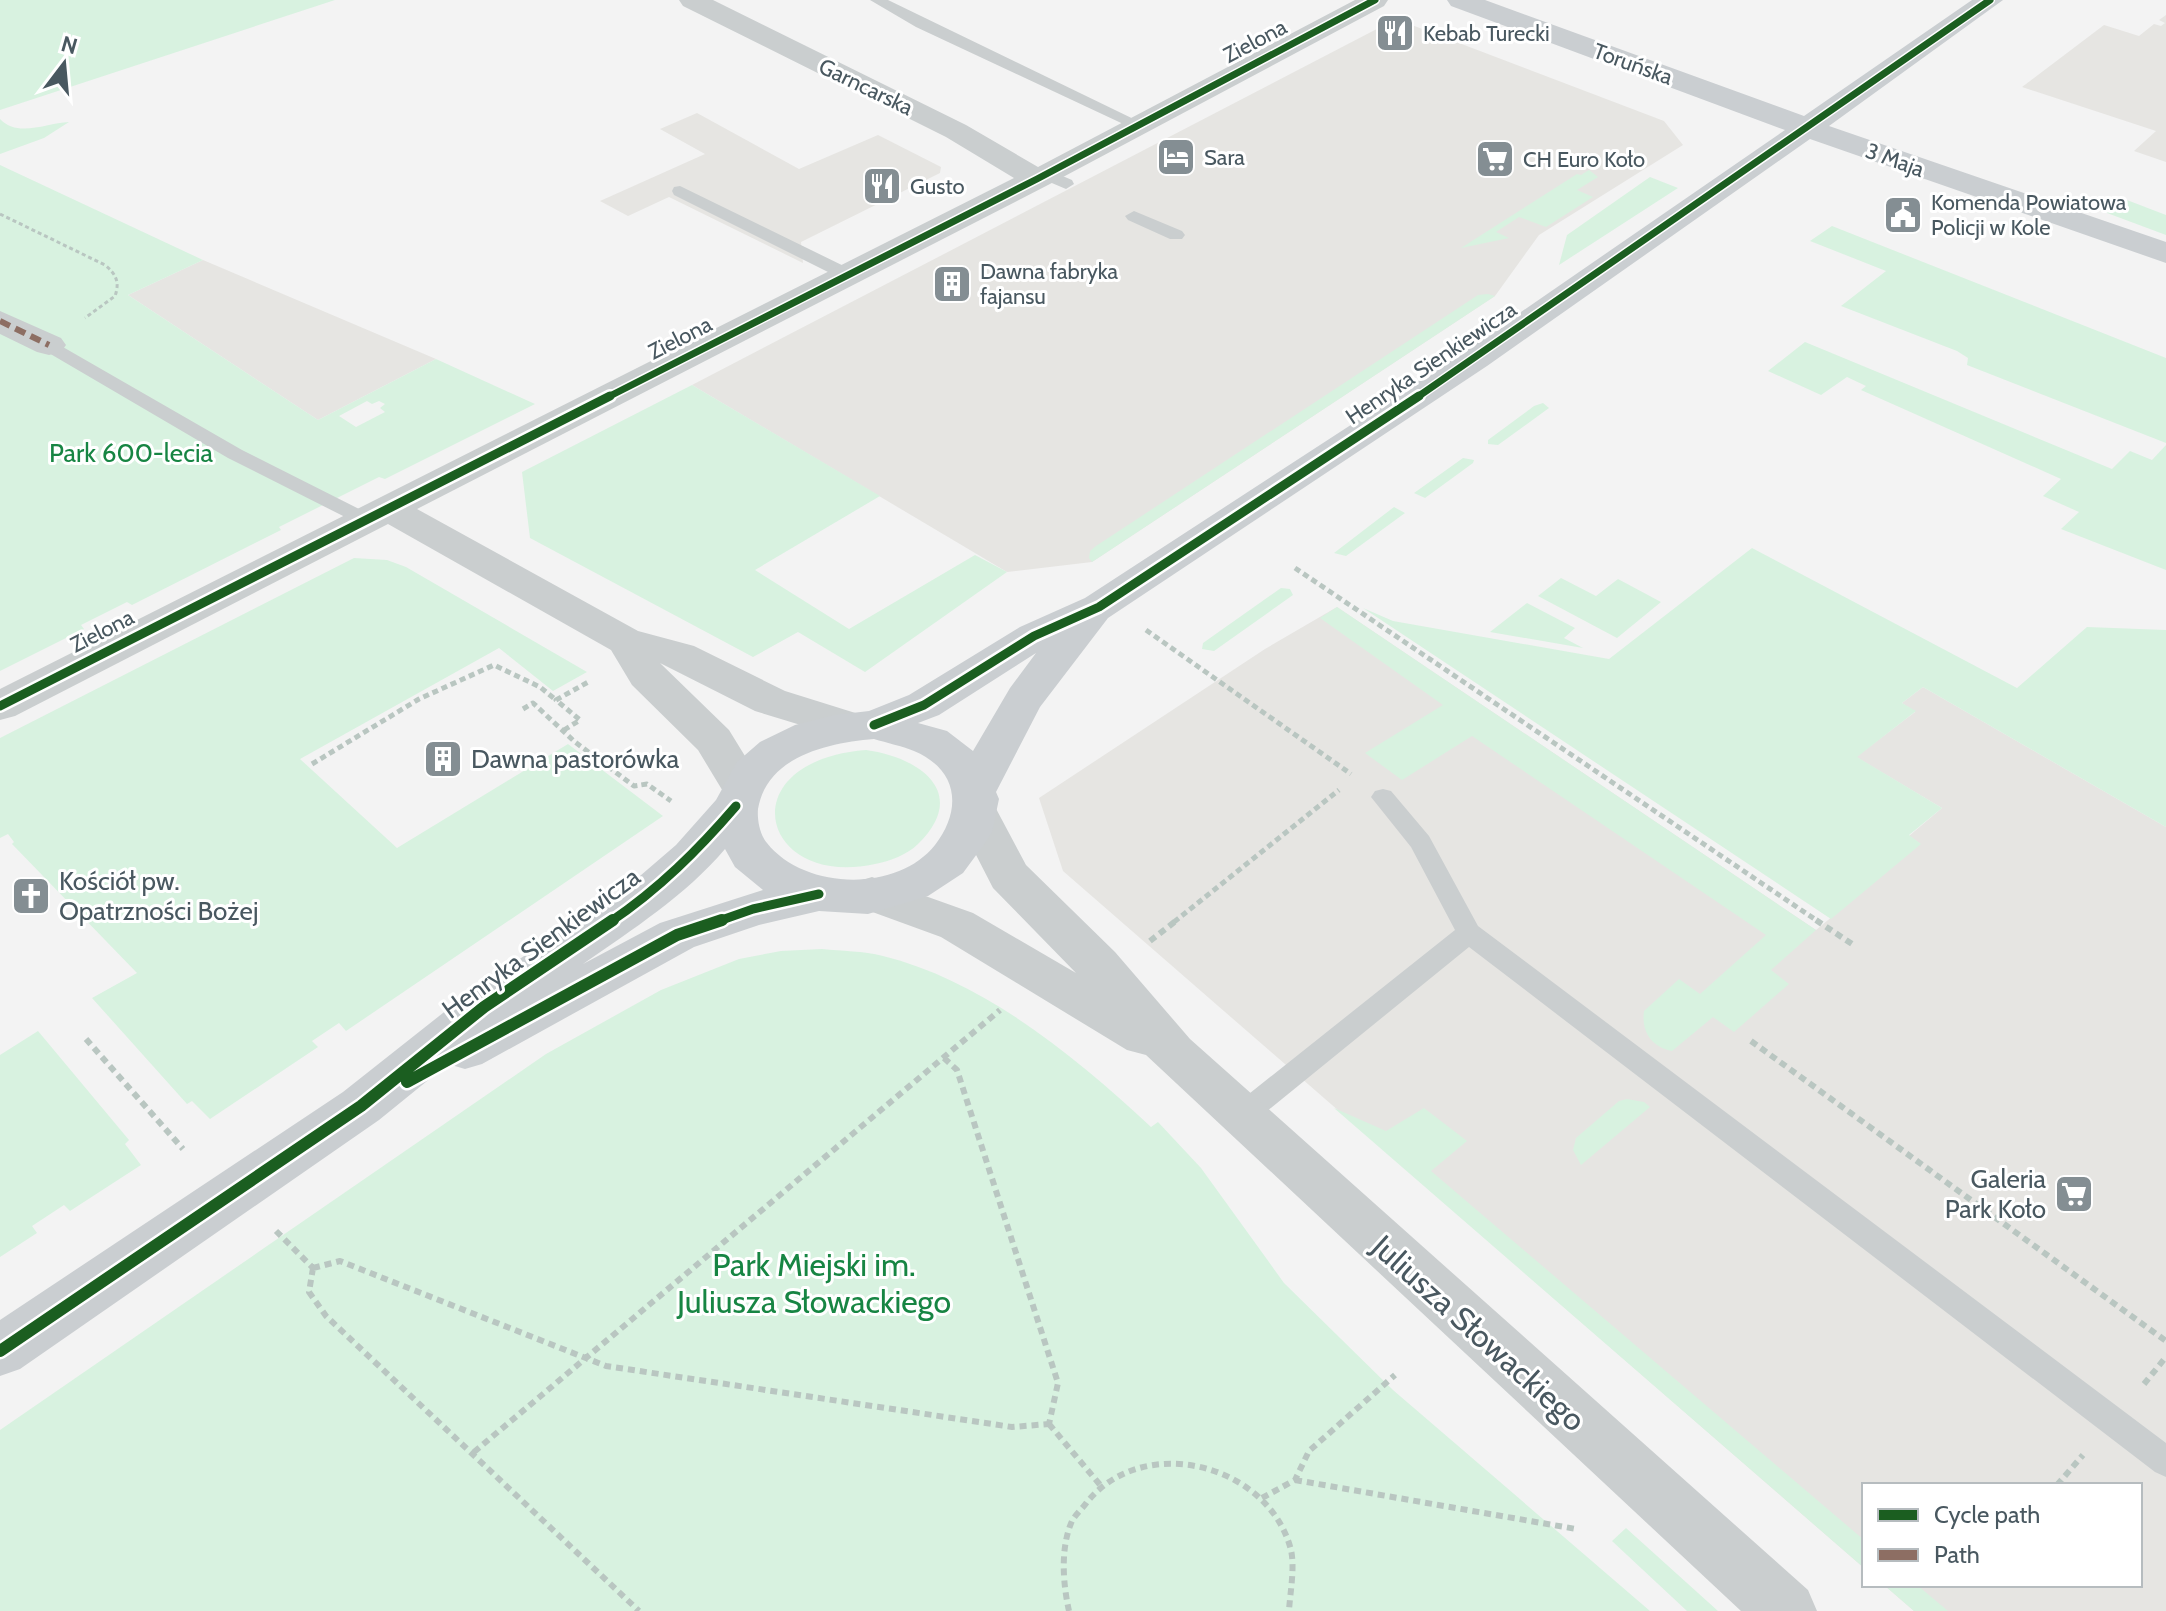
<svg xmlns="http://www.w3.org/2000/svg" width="2166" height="1611" viewBox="0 0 2166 1611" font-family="Cabin,sans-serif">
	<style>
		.commercial { fill: #e6e5e2 }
		.green { fill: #d8f2e0; fill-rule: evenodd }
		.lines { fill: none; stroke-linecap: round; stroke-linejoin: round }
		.path-far2 { stroke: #b9c6c1; stroke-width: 3; stroke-dasharray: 4 3; stroke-linecap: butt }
		.path-far1 { stroke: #b9c6c1; stroke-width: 5; stroke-dasharray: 6 4; stroke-linecap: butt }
		.path { stroke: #b9c6c1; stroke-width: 6; stroke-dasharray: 7 5; stroke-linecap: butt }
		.lane { fill: #cacecf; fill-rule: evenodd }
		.street { fill: #cacecf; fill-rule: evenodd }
		.secondary { fill: #caced1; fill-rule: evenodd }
		.quiet { stroke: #8d6e63; stroke-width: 6; stroke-dasharray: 11 6; stroke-linecap: butt }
		.cycleway-far2-casing { stroke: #fff; stroke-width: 10 }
		.cycleway-far1-casing { stroke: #fff; stroke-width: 14 }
		.cycleway-casing { stroke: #fff; stroke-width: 17 }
		.cycleway-far2 { stroke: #1b5e20; stroke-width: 7 }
		.cycleway-far1 { stroke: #1b5e20; stroke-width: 9 }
		.cycleway { stroke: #1b5e20; stroke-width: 12 }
		.labels { text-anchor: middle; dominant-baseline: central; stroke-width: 6; stroke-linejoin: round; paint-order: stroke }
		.far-poi-label { font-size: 22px; fill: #495860; stroke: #fff; text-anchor: start }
		.far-street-label { font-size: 22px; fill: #495860; stroke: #fff }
		.park-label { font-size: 26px; fill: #178543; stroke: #fff }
		.poi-label { font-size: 26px; fill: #495860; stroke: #fff; text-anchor: start }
		.street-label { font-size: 26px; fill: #495860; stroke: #fff }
		.near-park-label { font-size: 32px; fill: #178543; stroke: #fff }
		.near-street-label { font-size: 32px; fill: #495860; stroke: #fff }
	</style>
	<rect width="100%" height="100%" fill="#f3f3f3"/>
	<!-- commercial -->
	<path class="commercial" d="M 2166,15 L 2166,162 L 2134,151 L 2156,131 L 2022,87 L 2104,25 L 2139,36 L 2154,24 L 2161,26 L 2165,23 L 2159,20 Z
		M 1396,19 L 1664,121 L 1683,145 L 1539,235 L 1495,296 L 1092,562 L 1007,572 L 692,385 Z
		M 697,113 L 799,169 L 878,135 L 941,167 L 940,173 L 801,242 L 803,263 L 669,197 L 628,216 L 600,201 L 705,154 L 660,129 Z
		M 203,260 L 436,359 L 318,420 L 128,295 Z
		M 1337,607 L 1816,930 L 1920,844 L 1909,836 L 1942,808 L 1856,757 L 1915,712 L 1902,703 L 1923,687 L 2166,827 L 2166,1611 L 1914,1611 L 1884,1585 L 2140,1585 L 2140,1485 L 1864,1485 L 1864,1568 L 1063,871 L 1039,798 L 1265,649 Z"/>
	<!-- green -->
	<path class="green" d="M 0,0 L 335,0 L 0,110 Z
		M 0,119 C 18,138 46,123 69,122 L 44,138 L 0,154 Z
		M 0,165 L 203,260 L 128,295 L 318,420 L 436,359 L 535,404 L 385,479 L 379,477 L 279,527 L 281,530 L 132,605 L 127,602 L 81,625 L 84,629 L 0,671 ZM 367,401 L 372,404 L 379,401 L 385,404 L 380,408 L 385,412 L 356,427 L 339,416 Z
		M 1589,170 L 1598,177 L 1577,190 L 1593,197 L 1546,227 L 1519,217 L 1496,232 L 1509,238 L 1461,248 L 1577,174 L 1581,175 Z
		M 1650,177 L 1678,188 L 1559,265 L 1567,235 Z
		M 2119,197 L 2166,215 L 2166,235 L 2099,210 Z
		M 1832,226 L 2166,358 L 2166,443 L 1967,365 L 1968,358 L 1957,351 L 1841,306 L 1886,271 L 1810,241 Z
		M 1488,294 L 1495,296 L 1092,562 L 1089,558 L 1090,551 L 1096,546 L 1478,295 Z
		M 1805,342 L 2112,469 L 2130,451 L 2152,460 L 2166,445 L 2166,570 L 2061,529 L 2079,512 L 2043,496 L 2061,479 L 1861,390 L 1866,386 L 1847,377 L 1821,395 L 1768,371 Z
		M 692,385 L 880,496 L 755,570 L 849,629 L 975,555 L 1007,572 L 865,672 L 798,632 L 753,657 L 530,538 L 522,472 Z
		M 1543,403 L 1549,408 L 1498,445 L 1488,444 L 1488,440 L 1534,406 Z
		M 1463,458 L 1474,460 L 1473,463 L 1425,498 L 1414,493 Z
		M 1394,507 L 1405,513 L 1346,556 L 1334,553 Z
		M 1752,548 L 2017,688 L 2087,627 L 2166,630 L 2166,827 L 1923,687 L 1902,703 L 1916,711 L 1857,757 L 1942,808 L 1909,835 L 1921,844 L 1831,919 L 1363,608 L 1393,621 L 1609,659 Z
		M 354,558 L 387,560 L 406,567 L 587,672 L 553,691 L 499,648 L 300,759 L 397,848 L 568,744 L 663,816 L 346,1031 L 339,1023 L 312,1041 L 318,1047 L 210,1119 L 192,1101 L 187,1104 L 92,998 L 137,973 L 12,844 L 14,842 L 8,834 L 0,838 L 0,738 Z
		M 1561,578 L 1596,596 L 1618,579 L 1661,602 L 1617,638 L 1538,596 Z
		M 1281,588 L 1290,589 L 1293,595 L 1214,651 L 1202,649 L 1203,643 Z
		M 1527,603 L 1575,628 L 1564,638 L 1583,648 L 1490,632 Z
		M 1337,607 L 1816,930 L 1771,970 L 1789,984 L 1734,1032 L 1713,1017 L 1672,1051 C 1652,1047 1641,1032 1644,1011 L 1679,979 L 1700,994 L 1766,935 L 1472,736 L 1402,780 L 1365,753 L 1443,705 L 1320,618 Z
		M 866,750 C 918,757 971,792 918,844 C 907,855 890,861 875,864 C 760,889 728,761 866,750 Z
		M 822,949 C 842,951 863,951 883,956 C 984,981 1076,1057 1151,1127 L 1158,1122 L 1201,1168 L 1284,1283 L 1393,1390 L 1650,1611 L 0,1611 L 0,1430 L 546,1054 L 661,990 L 739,959 L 781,951 Z
		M 38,1031 L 129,1140 L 125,1144 L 141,1165 L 70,1211 L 64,1205 L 32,1226 L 37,1233 L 0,1257 L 0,1055 Z
		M 1627,1099 L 1644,1102 L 1650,1107 L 1581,1165 L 1573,1150 L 1576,1138 L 1619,1101 Z
		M 1334,1108 L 1386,1131 L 1424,1108 L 1467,1141 L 1431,1171 L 1864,1540 L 1864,1568 Z
		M 1626,1528 L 1718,1611 L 1687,1611 L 1612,1541 Z
		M 1884,1585 L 1917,1585 L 1948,1611 L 1914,1611 Z"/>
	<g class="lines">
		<!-- path-far2 -->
		<path class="path-far2" d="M 0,214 L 105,265 C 116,274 120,282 115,296 L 85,318"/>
		<!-- path-far1 -->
		<path class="path-far1" d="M 1295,568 L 1819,922
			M 1146,630 L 1351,774
			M 523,709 L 533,703 L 575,742 L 634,786 L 647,784 L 671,801
			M 564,730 L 580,720 L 556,700 L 590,681
			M 312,764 L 419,699 L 494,665 L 540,687 L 556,700
			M 1174,922 L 1339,790"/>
		<!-- path -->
		<path class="path" d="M 1816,920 L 1855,946
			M 1150,941 L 1177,920
			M 86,1039 L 183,1149
			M 1751,1041 L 2166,1341
			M 944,1058 L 957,1070 L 1058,1383 L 1049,1424
			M 276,1231 L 313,1268
			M 313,1268 L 340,1261 L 606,1366 L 1012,1427 L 1049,1424
			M 313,1268 L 309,1292 L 326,1316 L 639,1611
			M 2144,1384 L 2166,1357
			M 1049,1424 L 1101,1486
			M 474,1452 L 1000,1010
			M 1295,1480 L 1576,1529
			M 2057,1485 L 2083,1455
			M 1262,1498 L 1295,1480 L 1309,1451 L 1395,1375
			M 1069,1611 C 1063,1584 1060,1548 1072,1521 C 1075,1515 1083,1508 1087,1502 C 1144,1432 1269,1464 1291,1550 C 1295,1568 1290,1593 1289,1611"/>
		<!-- lane -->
		<path class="lane" d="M 870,0 L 888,0 L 1148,126 L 1146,129 L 1134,129 L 916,27 Z
			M 1046,169 L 1072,180 L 1074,184 L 1066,189 L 1040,178 L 1038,174 Z
			M 680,186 L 854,271 L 857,275 L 848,280 L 842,279 L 674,195 L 672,191 L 674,187 Z
			M 1134,211 L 1182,231 L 1185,235 L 1182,239 L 1170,239 L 1128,220 L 1125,216 Z
			M 49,339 L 242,450 L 373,516 L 376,520 L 373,524 L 359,524 L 228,458 L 42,349 L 40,345 Z
			M 1383,789 L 1391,791 L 1429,836 L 1478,926 L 2166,1443 L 2166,1477 L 2155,1472 L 1469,947 L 1250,1125 L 1240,1128 L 1230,1125 L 1226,1117 L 1230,1109 L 1455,930 L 1411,847 L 1371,797 L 1375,791 Z"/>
		<!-- street -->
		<path class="street" d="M 679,0 L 713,0 L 966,125 L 1038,167 L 1355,0 L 1388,0 L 1384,6 L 1048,185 L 417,509 L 638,631 L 694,646 L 785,691 L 865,716 L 871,726 L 865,736 L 850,740 L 755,711 L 660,663 L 729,730 L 764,787 L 757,798 L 742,802 L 727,798 L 698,750 L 632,685 L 611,650 L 388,524 L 15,716 L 0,720 L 0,689 L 1014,178 L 946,137 L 683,6 Z
			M 0,311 L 61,338 L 66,345 L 61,352 L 49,355 L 37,352 L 0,334 Z
			M 977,798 L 993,803 L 1026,865 L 1115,952 L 1190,1039 L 1808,1590 L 1817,1611 L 1741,1611 L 1146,1055 L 1127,1050 L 941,937 L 856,906 L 849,894 L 856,882 L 872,877 L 973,913 L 1076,973 L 993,888 L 955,814 L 961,803 Z"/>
		<!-- secondary -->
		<path class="secondary" d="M 1447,0 L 1485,0 L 1804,116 L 1972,0 L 2003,0 L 1829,126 L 2166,242 L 2166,263 L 1810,139 L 1487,366 L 1108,618 L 1040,707 L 996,792 L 999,799 L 992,832 L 985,843 L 963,873 L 928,896 L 868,914 L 819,911 L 759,925 L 694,947 L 482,1064 L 465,1069 L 448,1064 L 379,1120 L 20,1369 L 0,1376 L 0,1320 L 343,1092 L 467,994 L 626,888 L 676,845 L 716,800 L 737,762 L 760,742 L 795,725 L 835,715 L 869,711 L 909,695 L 1020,627 L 1085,598 L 1463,352 L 1785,130 L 1451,6 ZM 1036,653 L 1010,688 L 973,751 L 947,731 L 918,723 L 939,715 ZM 874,739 C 887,743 902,746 914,751 C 959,770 962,810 935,845 C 897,893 804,890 767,843 C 760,835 757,820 758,809 C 767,756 828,743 874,739 ZM 725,849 L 735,867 L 763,890 L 660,923 L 583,964 C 633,929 685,896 725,849 Z"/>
		<!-- quiet -->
		<path class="quiet" d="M 0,321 L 49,345"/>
		<!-- cycleway-far2 casing -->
		<g class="cycleway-far2-casing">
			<path id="cycleway-far2" d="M 606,398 L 1037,179 L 1375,0
				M 1416,398 L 1990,0"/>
		</g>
		<!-- cycleway-far1 casing -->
		<g class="cycleway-far1-casing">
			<path id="cycleway-far1" d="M 0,706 L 610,396
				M 874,725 L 924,705 L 1034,636 L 1099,607 L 1419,396
				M 610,922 C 659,889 698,850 736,806
				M 716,922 L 753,909 L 819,894"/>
		</g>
		<!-- cycleway casing -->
		<g class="cycleway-casing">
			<path id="cycleway" d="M 407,1082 L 677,935 L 722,920
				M 0,1351 L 361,1106 L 484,1007 L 613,920"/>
		</g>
		<!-- cycleway-far2 -->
		<use href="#cycleway-far2" class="cycleway-far2"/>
		<!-- cycleway-far1 -->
		<use href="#cycleway-far1" class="cycleway-far1"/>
		<!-- cycleway -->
		<use href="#cycleway" class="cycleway"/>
	</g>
	<!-- icons -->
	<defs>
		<g id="restaurant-square" transform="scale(2)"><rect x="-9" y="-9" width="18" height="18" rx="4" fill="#848e93" stroke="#fff"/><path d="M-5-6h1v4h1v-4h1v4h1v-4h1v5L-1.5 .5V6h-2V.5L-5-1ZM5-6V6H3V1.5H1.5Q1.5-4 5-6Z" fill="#fff"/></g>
		<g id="hotel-square" transform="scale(2)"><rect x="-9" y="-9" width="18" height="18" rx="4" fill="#848e93" stroke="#fff"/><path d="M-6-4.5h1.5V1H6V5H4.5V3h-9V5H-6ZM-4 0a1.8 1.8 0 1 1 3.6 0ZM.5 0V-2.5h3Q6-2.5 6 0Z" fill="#fff"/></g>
		<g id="supermarket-square" transform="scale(2)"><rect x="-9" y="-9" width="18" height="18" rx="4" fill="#848e93" stroke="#fff"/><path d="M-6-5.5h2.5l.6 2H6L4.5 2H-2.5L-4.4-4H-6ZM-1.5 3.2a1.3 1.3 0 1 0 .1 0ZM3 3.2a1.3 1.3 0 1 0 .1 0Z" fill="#fff"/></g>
		<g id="civic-square" transform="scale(2)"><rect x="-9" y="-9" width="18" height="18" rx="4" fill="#848e93" stroke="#fff"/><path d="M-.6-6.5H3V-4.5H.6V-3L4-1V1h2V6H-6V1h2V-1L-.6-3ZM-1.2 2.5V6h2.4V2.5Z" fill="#fff"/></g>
		<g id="building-square" transform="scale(2)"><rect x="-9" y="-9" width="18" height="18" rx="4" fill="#848e93" stroke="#fff"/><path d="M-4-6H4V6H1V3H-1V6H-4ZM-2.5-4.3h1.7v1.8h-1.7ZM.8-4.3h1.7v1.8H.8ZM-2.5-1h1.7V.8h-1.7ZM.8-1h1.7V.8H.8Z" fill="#fff"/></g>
		<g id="church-square" transform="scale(2)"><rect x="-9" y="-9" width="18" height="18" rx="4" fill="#848e93" stroke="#fff"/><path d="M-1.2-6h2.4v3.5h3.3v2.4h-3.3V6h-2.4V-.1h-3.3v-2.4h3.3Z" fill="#fff"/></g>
	</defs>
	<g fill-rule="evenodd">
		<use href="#restaurant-square" x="1395" y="33"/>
		<use href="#hotel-square" x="1176" y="157"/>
		<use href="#supermarket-square" x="1495" y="159"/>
		<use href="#restaurant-square" x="882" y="186"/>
		<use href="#civic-square" x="1903" y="215"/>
		<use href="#building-square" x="952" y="284"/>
		<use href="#building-square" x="443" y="759"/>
		<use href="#church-square" x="31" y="896"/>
		<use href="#supermarket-square" x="2074" y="1194"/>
	</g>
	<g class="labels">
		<!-- far-poi labels -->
		<g class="far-poi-label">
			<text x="1423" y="33">Kebab Turecki</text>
			<text x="1204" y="157">Sara</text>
			<text x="1523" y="159">CH Euro Koło</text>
			<text x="910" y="186">Gusto</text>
			<text x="1931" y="202">Komenda Powiatowa<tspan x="1931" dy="25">Policji w Kole</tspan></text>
			<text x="980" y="271">Dawna fabryka<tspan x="980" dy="25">fajansu</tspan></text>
		</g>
		<!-- far-street labels -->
		<g class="far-street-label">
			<text transform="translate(1255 41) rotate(-28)">Zielona</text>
			<text transform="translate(1633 64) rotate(20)">Toruńska</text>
			<text transform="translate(866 87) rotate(26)">Garncarska</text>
			<text transform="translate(1895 160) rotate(20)">3 Maja</text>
			<text transform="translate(680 338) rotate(-27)">Zielona</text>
			<text transform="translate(1431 363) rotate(-34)">Henryka Sienkiewicza</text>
			<text transform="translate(102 631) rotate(-27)">Zielona</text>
		</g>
		<!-- park labels -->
		<g class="park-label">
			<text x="131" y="453">Park 600-lecia</text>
		</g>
		<!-- poi labels -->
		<g class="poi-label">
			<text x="471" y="759">Dawna pastorówka</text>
			<text x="59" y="881">Kościół pw.<tspan x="59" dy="30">Opatrzności Bożej</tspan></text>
			<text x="2046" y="1179" text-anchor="end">Galeria<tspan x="2046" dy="30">Park Koło</tspan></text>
		</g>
		<!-- street labels -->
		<g class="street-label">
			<text transform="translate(541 943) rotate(-36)">Henryka Sienkiewicza</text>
		</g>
		<!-- near-park labels -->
		<g class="near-park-label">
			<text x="814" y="1264">Park Miejski im.<tspan x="814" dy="37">Juliusza Słowackiego</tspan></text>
		</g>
		<!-- near-street labels -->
		<g class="near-street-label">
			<text transform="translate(1479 1333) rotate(42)">Juliusza Słowackiego</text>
		</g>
	</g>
	<!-- legend -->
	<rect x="1862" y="1483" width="280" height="104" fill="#ffffff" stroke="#b6bcbf" stroke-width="2"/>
	<rect x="1878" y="1509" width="40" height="12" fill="#1b5e20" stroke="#b6bcbf" stroke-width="2"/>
	<text x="1934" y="1523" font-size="24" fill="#495860">Cycle path</text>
	<rect x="1878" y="1549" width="40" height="12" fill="#8d6e63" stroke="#b6bcbf" stroke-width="2"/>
	<text x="1934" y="1563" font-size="24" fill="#495860">Path</text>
	<!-- north arrow -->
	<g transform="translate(64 64) rotate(16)" stroke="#ffffff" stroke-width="6" paint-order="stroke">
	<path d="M0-6L14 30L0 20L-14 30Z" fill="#495860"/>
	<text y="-12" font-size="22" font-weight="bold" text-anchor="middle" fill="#495860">N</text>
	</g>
</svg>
